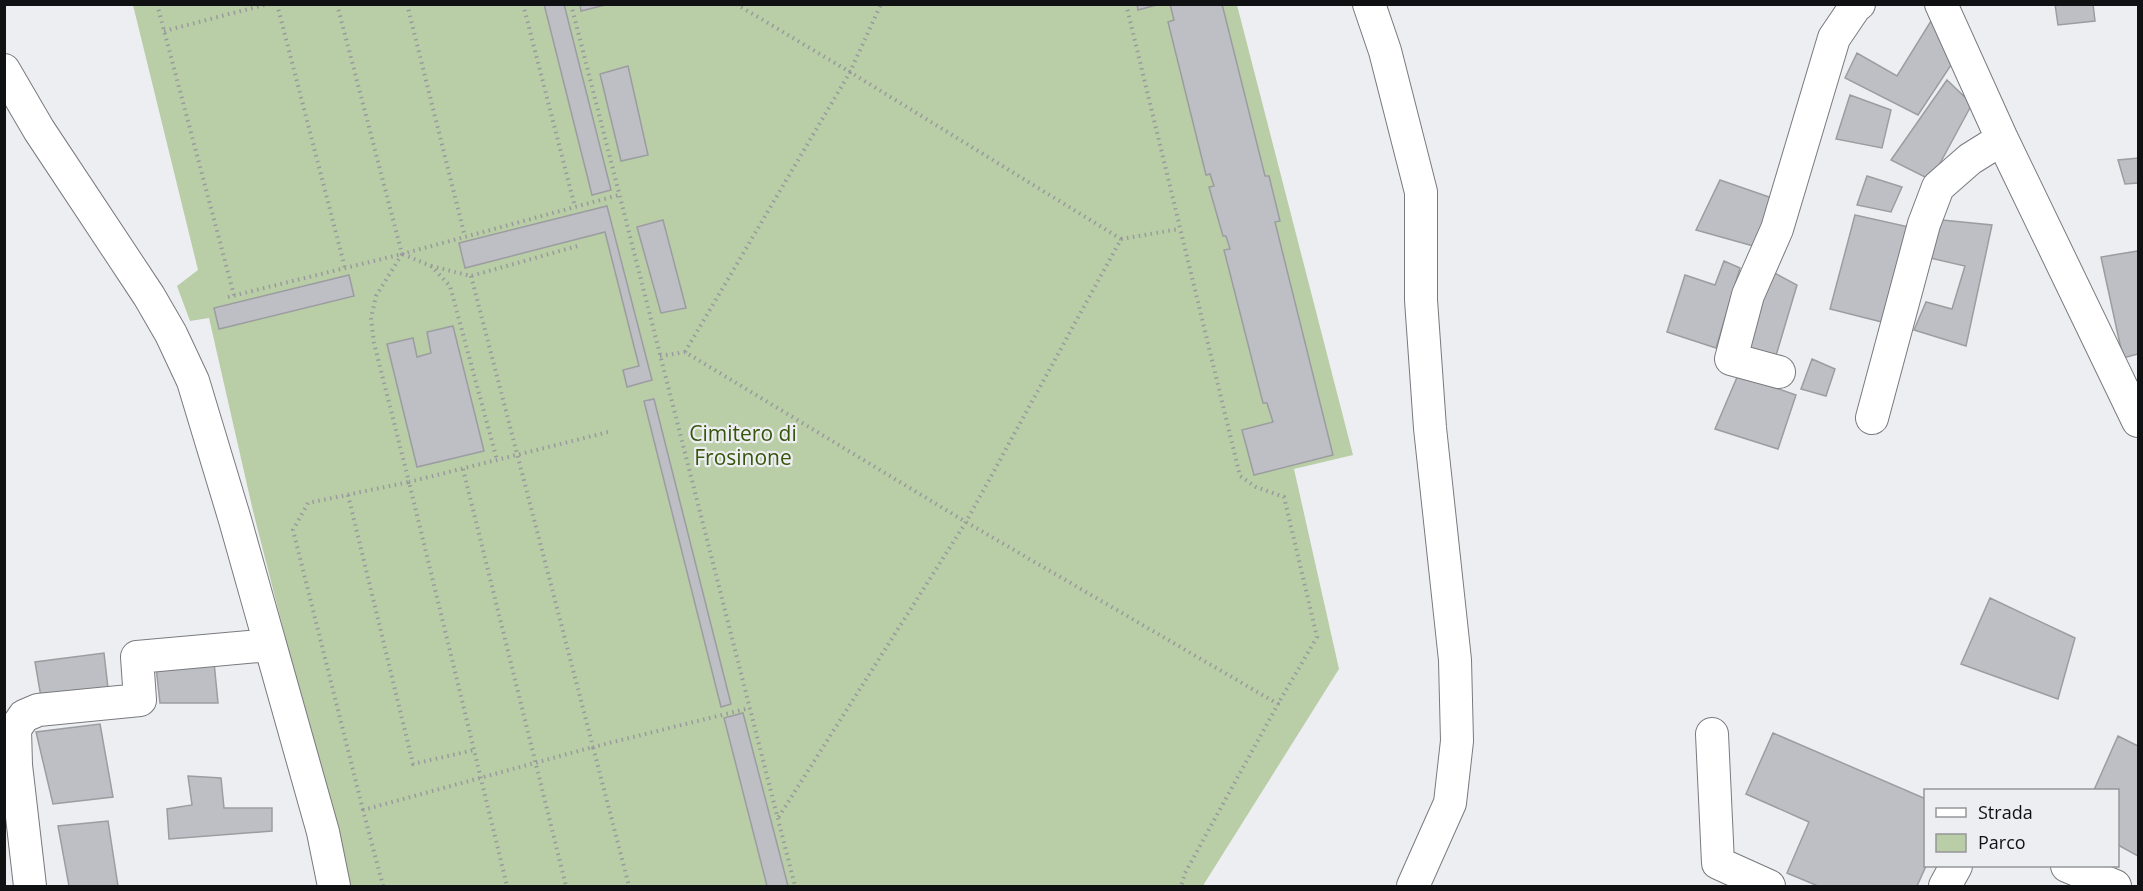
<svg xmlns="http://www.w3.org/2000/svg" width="2143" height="891" viewBox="0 0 2143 891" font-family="'Open Sans',sans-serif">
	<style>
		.green { fill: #b9cda7 }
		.building { fill: #bebfc4; stroke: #9b9da1; stroke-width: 1.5 }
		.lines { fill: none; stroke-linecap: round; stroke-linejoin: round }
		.minor-casing { stroke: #797a7e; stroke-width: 34 }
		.path { stroke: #999a9d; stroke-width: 4; stroke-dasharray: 1.5 4.5; stroke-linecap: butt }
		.minor { stroke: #fff; stroke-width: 32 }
		.labels { text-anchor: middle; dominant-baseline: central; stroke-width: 4.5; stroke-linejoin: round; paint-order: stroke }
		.park-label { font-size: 21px; fill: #37550b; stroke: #edeef2 }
	</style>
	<rect width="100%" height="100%" fill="#edeef2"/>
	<!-- green -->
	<path class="green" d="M 133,5 L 1237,5 L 1353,455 L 1294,469 L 1339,669 L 1204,884 L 1204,886 L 349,886 L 253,511 L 209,318 L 190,321 L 177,286 L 198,270 Z"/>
	<!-- building -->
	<path class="building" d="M 544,4 L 564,4 L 611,190 L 592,195 Z
		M 580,4 L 609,4 L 581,11 Z
		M 1137,4 L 1160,4 L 1138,10 Z
		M 1170,4 L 1222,4 L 1265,176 L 1269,176 L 1280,221 L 1275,222 L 1333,455 L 1254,475 L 1242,430 L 1273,422 L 1267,403 L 1263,403 L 1224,250 L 1230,249 L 1226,236 L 1223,236 L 1209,187 L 1214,186 L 1210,174 L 1206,175 L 1168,22 L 1174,20 Z
		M 2055,4 L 2093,4 L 2095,21 L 2058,25 Z
		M 1931,21 L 1953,62 L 1918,115 L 1845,78 L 1857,53 L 1897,76 Z
		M 628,66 L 648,155 L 621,161 L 600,74 Z
		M 1947,80 L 1972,104 L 1931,180 L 1891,160 Z
		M 1850,95 L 1891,110 L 1882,148 L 1836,139 Z
		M 2138,158 L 2138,183 L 2125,184 L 2118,160 Z
		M 1867,176 L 1902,187 L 1891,212 L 1857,205 Z
		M 1720,180 L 1772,198 L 1757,247 L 1696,230 Z
		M 607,206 L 652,380 L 627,387 L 623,370 L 639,366 L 605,232 L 465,268 L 459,243 Z
		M 1855,215 L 1909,227 L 1882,322 L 1830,309 Z
		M 663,220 L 686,308 L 661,313 L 637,227 Z
		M 1942,220 L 1992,225 L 1966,346 L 1914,330 L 1926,302 L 1952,309 L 1965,266 L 1930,258 Z
		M 2138,251 L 2138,354 L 2123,358 L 2101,257 Z
		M 1724,261 L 1740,268 L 1716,348 L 1667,332 L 1685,275 L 1715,285 Z
		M 1769,270 L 1797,285 L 1775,359 L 1743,350 Z
		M 349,275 L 354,296 L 219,329 L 214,308 Z
		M 453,326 L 484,451 L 417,467 L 387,344 L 413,338 L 417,357 L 431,353 L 427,332 Z
		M 1812,359 L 1835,369 L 1826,396 L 1801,389 Z
		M 1738,375 L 1796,395 L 1778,449 L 1715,429 Z
		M 654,399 L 731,704 L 721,707 L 644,401 Z
		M 1990,598 L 2075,638 L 2058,699 L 1961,664 Z
		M 104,653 L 109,697 L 43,709 L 35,662 Z
		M 214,662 L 218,703 L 160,703 L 156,667 Z
		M 743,713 L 788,886 L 767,886 L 724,718 Z
		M 100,724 L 113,797 L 53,804 L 36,732 Z
		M 1773,733 L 1926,799 L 1926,866 L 1917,886 L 1818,886 L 1787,873 L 1809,822 L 1746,794 Z
		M 2118,736 L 2138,746 L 2138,856 L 2118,845 L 2118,790 L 2094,790 Z
		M 188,776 L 221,778 L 224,808 L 272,808 L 272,831 L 169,839 L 167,809 L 192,805 Z
		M 108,821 L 118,886 L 69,886 L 58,826 Z"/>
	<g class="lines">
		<!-- minor casing -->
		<g class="minor-casing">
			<path id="minor" d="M 1369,4 L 1385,51 L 1421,192 L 1421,300 L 1430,428 L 1455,660 L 1457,741 L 1450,803 L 1413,886
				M 1941,4 L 2002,139 L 2138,421
				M 4,70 L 39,130 L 149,296 L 171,334 L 193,381 L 235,520 L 323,832 L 334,886
				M 1779,372 L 1731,359 L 1748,295 L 1777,229 L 1834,38 L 1855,7 L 1859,4
				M 1872,418 L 1924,224 L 1938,187 L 1970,159 L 2002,139
				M 1712,734 L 1718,863 L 1769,886
				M 2067,866 L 2115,886
				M 30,886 L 16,765 L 15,729 L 24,716 L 38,710 L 140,700 L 137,657 L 270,645
				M 1945,886 L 1956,866"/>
		</g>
		<!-- path -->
		<path class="path" d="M 157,4 L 234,295
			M 277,4 L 345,268
			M 337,4 L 402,254 L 619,195
			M 407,4 L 465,237
			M 523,4 L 575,207
			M 571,4 L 795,886
			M 736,4 L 850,72 L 881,4
			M 1126,4 L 1240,476 L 1256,487 L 1284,497 L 1317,637 L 1278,704
			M 164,31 L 268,4
			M 1121,239 L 1179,229
			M 402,254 L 376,296 L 371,318 L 374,343 L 409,482 L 612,431
			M 431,266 L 471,276 L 581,245
			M 471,276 L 593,747 L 750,708
			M 228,297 L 402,254 L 431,266 L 450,286 L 497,460
			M 685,352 L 850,72 L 1121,239 L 966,522 L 778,818
			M 660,356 L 685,352 L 966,522 L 1278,704 L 1185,873 L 1181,886
			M 463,469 L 566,886
			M 348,495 L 413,764 L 474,750
			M 363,810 L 293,530 L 308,503 L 409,482 L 507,886
			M 383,886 L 363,810 L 593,747 L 629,886"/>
		<!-- minor -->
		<use href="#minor" class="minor"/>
	</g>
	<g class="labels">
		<!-- park labels -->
		<g class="park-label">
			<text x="743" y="433">Cimitero di<tspan x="743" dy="24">Frosinone</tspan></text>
		</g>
	</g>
	<!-- border -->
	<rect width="2143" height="891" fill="none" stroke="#101112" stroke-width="12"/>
	<!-- legend -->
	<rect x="1924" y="789" width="195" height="78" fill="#edeef2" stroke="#959698" stroke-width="1.5"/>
	<rect x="1936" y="808" width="30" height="9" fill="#ffffff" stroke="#959698" stroke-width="1.5"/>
	<text x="1978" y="819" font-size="18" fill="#101112">Strada</text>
	<rect x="1936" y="834" width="30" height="18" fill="#b9cda7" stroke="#959698" stroke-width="1.5"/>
	<text x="1978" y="849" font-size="18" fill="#101112">Parco</text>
</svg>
